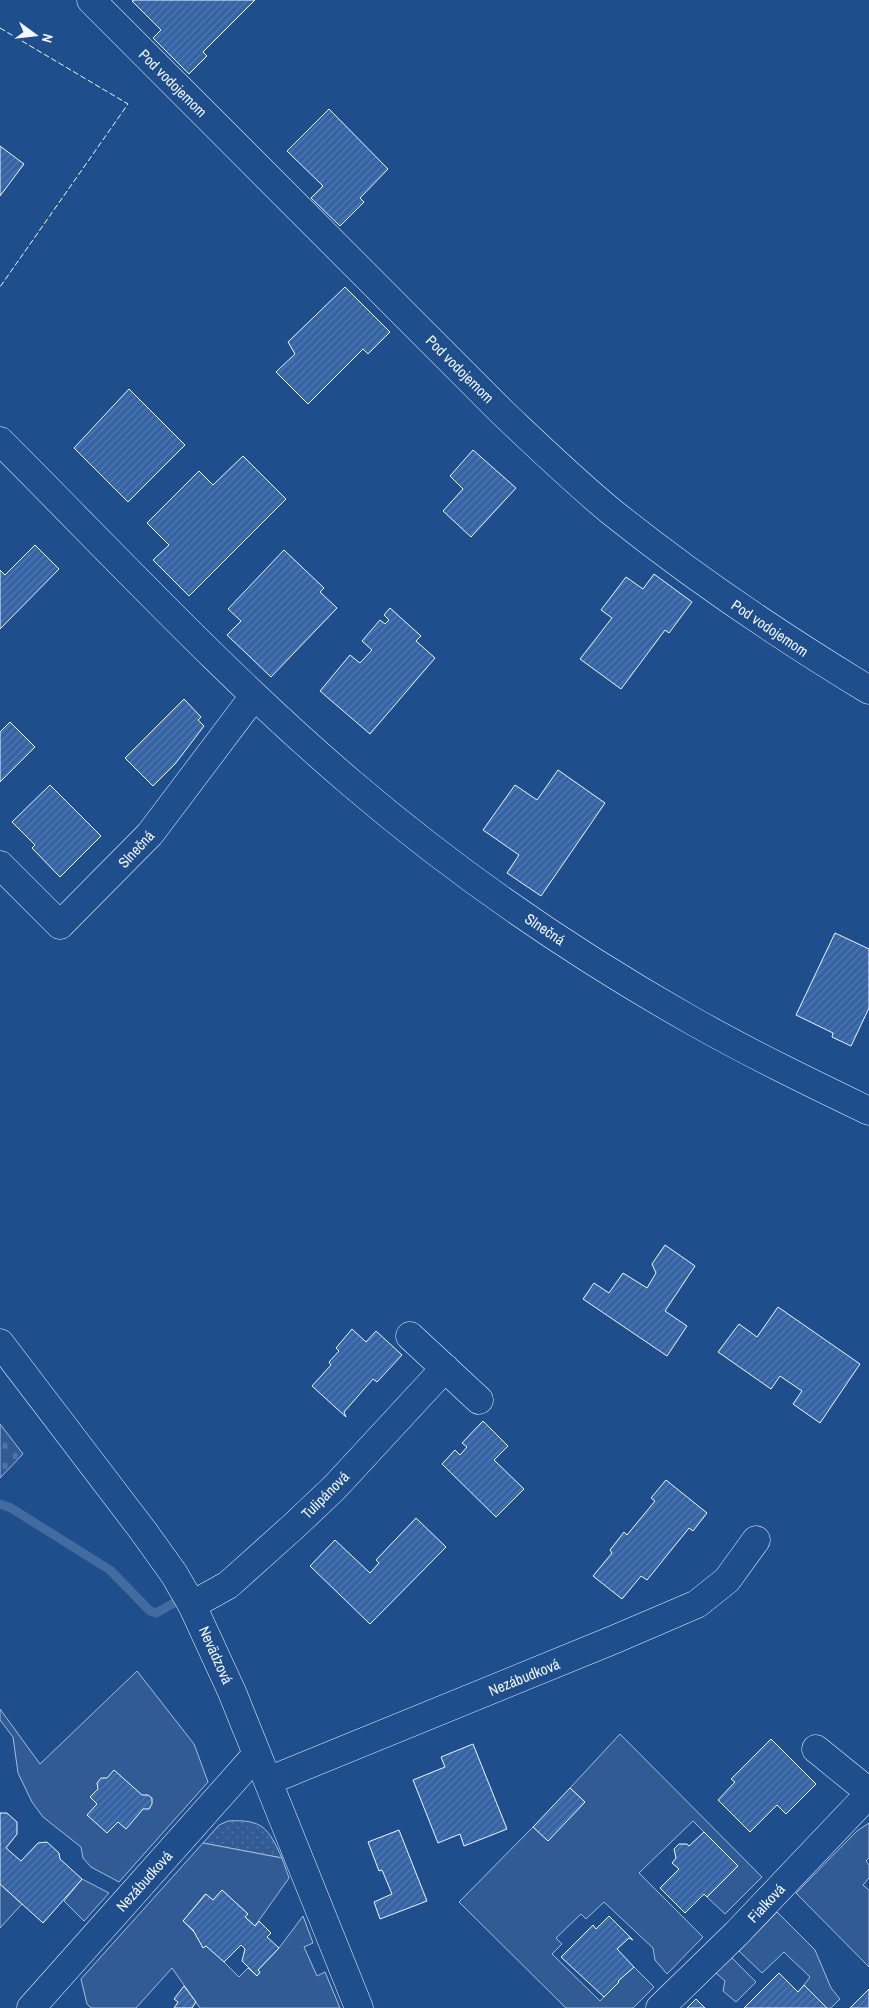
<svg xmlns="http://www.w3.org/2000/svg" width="869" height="2008" viewBox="0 0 869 2008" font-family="'Archivo Narrow',sans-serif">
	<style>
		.grass { fill: url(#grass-dots); stroke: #a8bbd7 }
		.cemetery { fill: url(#cemetery-stones); stroke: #a8bbd7 }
		.built { fill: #305b95; stroke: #a8bbd7 }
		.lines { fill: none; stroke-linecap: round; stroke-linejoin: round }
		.stream { stroke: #446ba0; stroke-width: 9 }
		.building { fill: url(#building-hatch); stroke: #f2f6ff }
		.minor-casing { stroke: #f2f6ff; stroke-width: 29 }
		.minor { stroke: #1f4e8c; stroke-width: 28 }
		.fence { stroke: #f2f6ff; stroke-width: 1; stroke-dasharray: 6 2.5; stroke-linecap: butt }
		.labels { text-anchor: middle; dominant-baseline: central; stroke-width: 4; stroke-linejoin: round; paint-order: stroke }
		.street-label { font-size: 15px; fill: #f2f6ff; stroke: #1f4e8c }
	</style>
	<defs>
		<pattern id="grass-dots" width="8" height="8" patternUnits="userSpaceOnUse" patternTransform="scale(1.25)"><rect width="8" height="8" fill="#305b95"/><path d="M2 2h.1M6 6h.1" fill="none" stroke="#4e73a5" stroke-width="1.8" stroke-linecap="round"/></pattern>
		<pattern id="cemetery-stones" width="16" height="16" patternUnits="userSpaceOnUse" patternTransform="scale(1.25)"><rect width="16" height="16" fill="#305b95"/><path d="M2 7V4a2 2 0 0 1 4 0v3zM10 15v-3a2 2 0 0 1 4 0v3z" fill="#4e73a5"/></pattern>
		<pattern id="building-hatch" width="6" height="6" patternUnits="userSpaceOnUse" patternTransform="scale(1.25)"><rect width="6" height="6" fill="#3563a3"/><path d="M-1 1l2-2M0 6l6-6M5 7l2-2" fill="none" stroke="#537ab1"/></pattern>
	</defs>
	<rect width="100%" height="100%" fill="#1f4e8c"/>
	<!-- grass -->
	<path class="grass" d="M 228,1821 C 263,1819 268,1828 282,1858 L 203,1843 L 219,1825 Z"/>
	<!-- cemetery -->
	<path class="cemetery" d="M 0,1424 L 23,1454 L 0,1478 Z"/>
	<!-- built -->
	<path class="built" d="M 137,1671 L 194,1744 L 208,1782 L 119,1882 L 91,1867 L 83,1858 L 81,1847 L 43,1817 L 32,1802 L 18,1773 L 13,1737 L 0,1720 L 0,1709 L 40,1764 Z
		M 620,1734 L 762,1877 L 725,1914 L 707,1897 L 738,1866 L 693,1821 L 639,1873 L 703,1937 L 667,1974 L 655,1960 L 653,1948 L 604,1902 L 586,1919 L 581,1914 L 556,1938 L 562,1944 L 552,1954 L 600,2001 L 619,1982 L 618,1981 L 634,1967 L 654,1987 L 633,2008 L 566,2008 L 459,1902 L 533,1827 L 548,1840 L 585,1802 L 570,1788 Z
		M 869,1823 L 869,1858 L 866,1861 L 869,1865 L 869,1878 L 863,1885 L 869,1890 L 869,1967 L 796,1893 L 857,1831 Z
		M 203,1843 L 282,1858 L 289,1878 L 255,1926 L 245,1917 L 248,1914 L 222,1890 L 213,1900 L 205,1894 L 183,1921 L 239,1977 L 248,1968 L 257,1976 L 260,1972 L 258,1970 L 279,1948 L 303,1916 L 313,1943 L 304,1947 L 317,1976 L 325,1972 L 340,2008 L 200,2008 L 172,1968 L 136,2008 L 91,2008 L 87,2004 L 81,1979 Z
		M 82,1879 L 109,1893 L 84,1921 L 64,1901 Z
		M 0,1884 L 22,1904 L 0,1928 Z
		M 777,1912 L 815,1950 L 831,1988 L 840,1999 L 831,2008 L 827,2008 L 804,1985 L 810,1977 L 784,1952 L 762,1973 L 739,1951 Z
		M 731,1957 L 756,1982 L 736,2002 L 723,1991 L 725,1981 L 716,1973 Z"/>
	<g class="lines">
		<!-- stream -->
		<path class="stream" d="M 0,1504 L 11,1508 L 110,1570 L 150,1611 L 156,1613 L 174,1603"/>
	</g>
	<!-- building -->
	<path class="building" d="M 134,0 L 255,0 L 203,52 L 207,56 L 189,74 L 153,38 L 161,30 L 132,1 Z
		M 329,109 L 388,169 L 360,198 L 364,202 L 340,226 L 311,198 L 323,186 L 287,151 Z
		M 0,146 L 24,164 L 0,196 Z
		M 345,287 L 390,332 L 368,354 L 363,349 L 308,404 L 276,372 L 295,354 L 288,342 Z
		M 129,389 L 185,445 L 128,502 L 74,448 Z
		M 473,450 L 516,488 L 471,537 L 443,511 L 463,489 L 450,476 Z
		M 243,456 L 286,499 L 189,596 L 153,560 L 169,545 L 147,523 L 199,471 L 213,485 Z
		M 35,545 L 59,569 L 0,629 L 0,570 L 5,575 Z
		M 284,550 L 324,588 L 320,592 L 337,608 L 271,677 L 227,635 L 241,621 L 228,609 Z
		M 654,574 L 692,602 L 669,633 L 665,630 L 621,689 L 580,659 L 612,618 L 601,610 L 626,577 L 643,589 Z
		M 390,608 L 421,636 L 416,641 L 435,658 L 370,734 L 320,691 L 350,655 L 360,663 L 372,650 L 362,641 L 380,620 L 385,624 L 389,620 L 384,615 Z
		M 184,699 L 201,717 L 198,720 L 204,726 L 175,764 L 153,786 L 125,758 Z
		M 10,722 L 35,747 L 0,782 L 0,732 Z
		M 558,770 L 605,803 L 541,896 L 507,873 L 519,855 L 483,830 L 515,785 L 537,800 Z
		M 50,785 L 101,836 L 60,877 L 32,848 L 35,845 L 12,822 Z
		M 835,933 L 869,949 L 869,1008 L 851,1046 L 832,1037 L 833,1033 L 796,1015 Z
		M 665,1245 L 695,1266 L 665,1311 L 687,1326 L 667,1356 L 583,1299 L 594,1283 L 609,1293 L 623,1273 L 647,1288 L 656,1273 L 652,1264 Z
		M 778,1307 L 860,1364 L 820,1423 L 793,1404 L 802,1391 L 780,1376 L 771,1389 L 718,1352 L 739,1324 L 757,1337 Z
		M 352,1329 L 366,1342 L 376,1331 L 402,1355 L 377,1382 L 373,1379 L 344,1412 L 346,1417 L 312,1386 L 331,1365 L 329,1362 L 339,1351 L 336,1348 Z
		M 483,1421 L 508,1446 L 494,1460 L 524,1489 L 496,1517 L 442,1464 L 455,1450 L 460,1455 L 467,1447 L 462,1443 Z
		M 666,1480 L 707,1513 L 693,1531 L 689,1528 L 647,1580 L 641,1576 L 622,1599 L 593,1576 L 612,1553 L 610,1550 L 624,1532 L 627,1535 L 655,1501 L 651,1498 Z
		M 416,1518 L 446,1547 L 370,1624 L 310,1566 L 335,1540 L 370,1573 L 379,1563 L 376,1560 Z
		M 771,1739 L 816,1784 L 786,1814 L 777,1805 L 750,1832 L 718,1800 L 735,1782 L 731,1779 Z
		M 473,1744 L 507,1829 L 464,1846 L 460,1834 L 438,1843 L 413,1780 L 445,1767 L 441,1757 Z
		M 114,1770 L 142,1795 L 148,1795 L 152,1798 L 152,1804 L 149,1809 L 143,1809 L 126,1829 L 118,1822 L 107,1833 L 87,1815 L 97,1804 L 90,1797 L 98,1789 L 97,1783 L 101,1778 L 107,1778 Z
		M 570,1788 L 585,1802 L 548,1841 L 533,1827 Z
		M 0,1813 L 7,1813 L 17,1822 L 17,1834 L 6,1848 L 21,1861 L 38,1843 L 47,1842 L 59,1853 L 60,1859 L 82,1879 L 43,1923 L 0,1884 Z
		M 399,1830 L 427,1901 L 380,1919 L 374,1902 L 392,1894 L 382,1870 L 379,1871 L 368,1842 Z
		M 704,1832 L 738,1866 L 707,1897 L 704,1894 L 685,1913 L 660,1888 L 679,1869 L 672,1863 L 676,1858 L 674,1849 L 679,1844 L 687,1844 L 689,1846 Z
		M 222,1890 L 248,1914 L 245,1917 L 255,1926 L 259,1921 L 271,1933 L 267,1937 L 279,1948 L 258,1970 L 260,1972 L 257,1976 L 242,1961 L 245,1949 L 241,1945 L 224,1962 L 206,1946 L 203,1948 L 193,1930 L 183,1921 L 206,1894 L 213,1900 Z
		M 609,1916 L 633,1940 L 629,1938 L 617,1949 L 634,1967 L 618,1981 L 619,1982 L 604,1997 L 561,1957 L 593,1925 L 596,1929 Z
		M 779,1973 L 798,1992 L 804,1985 L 827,2008 L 744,2008 Z
		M 184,1986 L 196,2002 L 192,2008 L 174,2008 L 178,2002 L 174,1999 Z
		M 869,1989 L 869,2008 L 850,2008 Z
		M 696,1999 L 705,2008 L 687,2008 Z"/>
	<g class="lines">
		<!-- minor casing -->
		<g class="minor-casing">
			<path id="minor" d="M 91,0 L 503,413 C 539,447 575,482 613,513 C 694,578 780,636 869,690
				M 0,441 C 115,556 226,676 350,782 C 455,872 571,952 691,1020 C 749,1053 809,1082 869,1111
				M 0,865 L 60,925 L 150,834 L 254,696
				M 410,1336 L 479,1400
				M 0,1343 L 144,1532 L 174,1574 L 192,1605 L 232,1692 L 359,2008
				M 192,1605 L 228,1585 L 295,1525 L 335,1487 L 445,1368
				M 816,1749 L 869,1792
				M 268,1781 L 613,1640 L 697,1604 L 727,1580 L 756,1540
				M 31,2008 L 257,1754
				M 660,2008 L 736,1934 L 869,1794"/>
		</g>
		<!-- minor -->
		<use href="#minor" class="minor"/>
		<!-- fence -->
		<path class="fence" d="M 0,28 L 128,104 L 0,287"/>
	</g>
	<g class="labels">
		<!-- street labels -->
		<g class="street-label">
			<text transform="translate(173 83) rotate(45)">Pod vodojemom</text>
			<text transform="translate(460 369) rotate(45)">Pod vodojemom</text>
			<text transform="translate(770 628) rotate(34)">Pod vodojemom</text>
			<text transform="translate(136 849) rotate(-47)">Slnečná</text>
			<text transform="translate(545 929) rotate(34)">Slnečná</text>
			<text transform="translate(325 1495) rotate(-45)">Tulipánová</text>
			<text transform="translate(216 1655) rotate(66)">Nevädzová</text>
			<text transform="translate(524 1677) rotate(-22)">Nezábudková</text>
			<text transform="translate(144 1881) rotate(-48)">Nezábudková</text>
			<text transform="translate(766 1903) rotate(-47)">Fialková</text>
		</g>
	</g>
	<!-- north arrow -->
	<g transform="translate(35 35) rotate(105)" stroke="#1f4e8c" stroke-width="4" paint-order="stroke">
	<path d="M0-4L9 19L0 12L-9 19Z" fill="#f2f6ff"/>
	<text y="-8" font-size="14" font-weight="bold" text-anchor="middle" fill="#f2f6ff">N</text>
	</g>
</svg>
